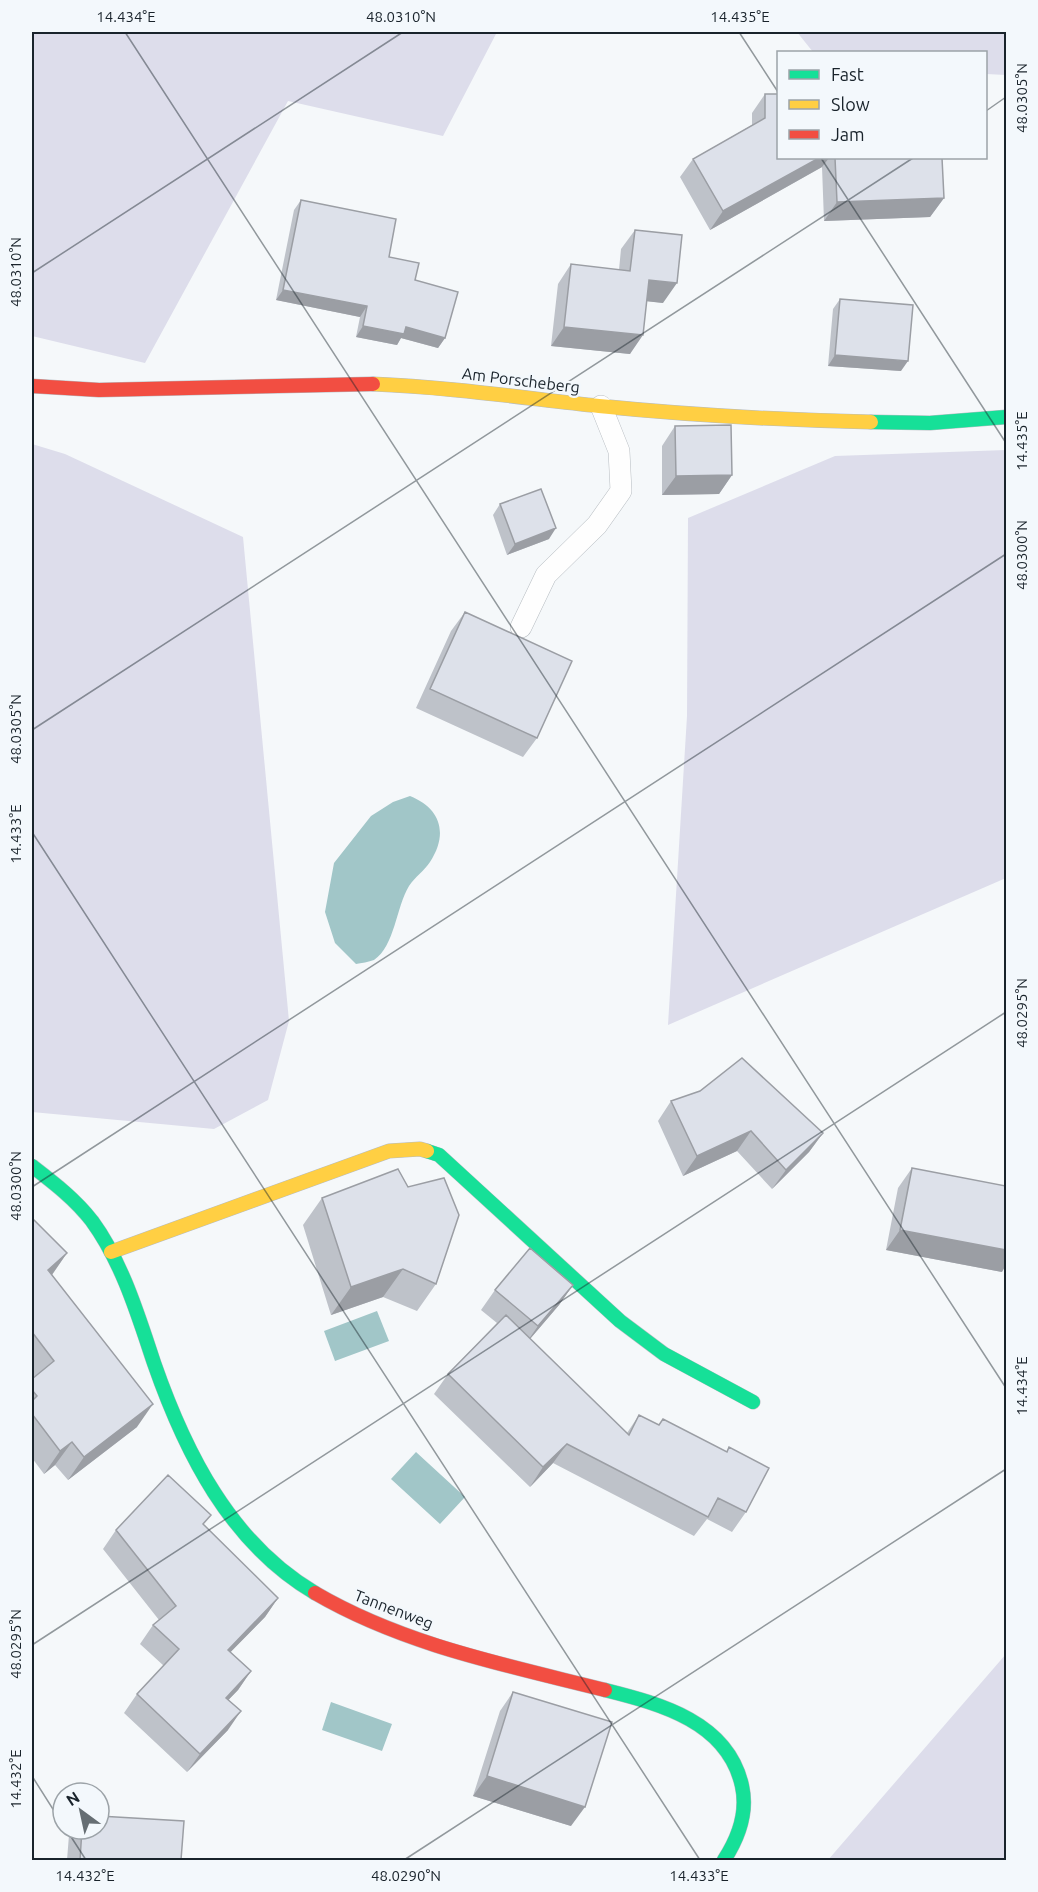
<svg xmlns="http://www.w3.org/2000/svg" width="1038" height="1892" viewBox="0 0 1038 1892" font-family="Ubuntu,sans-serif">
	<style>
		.green { fill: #ddddeb }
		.water { fill: #a1c6c8 }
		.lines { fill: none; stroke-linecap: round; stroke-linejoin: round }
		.lane-casing { stroke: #b6bcc1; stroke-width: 22 }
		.fast-casing { stroke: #b6bcc1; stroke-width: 15 }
		.slow-casing { stroke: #b6bcc1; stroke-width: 15 }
		.jam-casing { stroke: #b6bcc1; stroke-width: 15 }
		.lane { stroke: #fefefe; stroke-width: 21 }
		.fast { stroke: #16e098; stroke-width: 14 }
		.slow { stroke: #ffcf43; stroke-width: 14 }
		.jam { stroke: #f24e42; stroke-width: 14 }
		.wall { fill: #bec2c9 }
		.shaded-wall { fill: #9b9ea4 }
		.building { fill: #dde1ea; stroke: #9b9ea4; stroke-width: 1.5 }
		.ticks { fill: none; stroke: #19232b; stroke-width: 1.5; stroke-opacity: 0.45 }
		.labels { text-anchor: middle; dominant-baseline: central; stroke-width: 5; stroke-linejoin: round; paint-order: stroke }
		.street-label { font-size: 16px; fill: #19232b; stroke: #f3f8fc }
		.neatline { fill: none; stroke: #19232b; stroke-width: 2 }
		.ticks-label { font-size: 15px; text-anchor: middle; fill: #19232b }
	</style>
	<rect width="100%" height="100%" fill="#f5f8fa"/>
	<!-- green -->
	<path class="green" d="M 32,32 L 497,32 L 443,136 L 288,101 L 145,363 L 32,336 Z
		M 797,32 L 1006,32 L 1006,75 L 986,74 L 986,52 L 813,52 Z
		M 32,444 L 65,454 L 243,537 L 289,1021 L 268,1100 L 214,1129 L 32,1112 Z
		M 1006,450 L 1006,878 L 668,1025 L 687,716 L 688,518 L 835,456 Z
		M 1006,1654 L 1006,1860 L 828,1860 Z"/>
	<!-- water -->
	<path class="water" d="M 410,796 C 440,808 449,833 430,862 C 424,871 415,877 409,886 C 396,907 395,946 374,960 C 369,962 361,963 356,964 L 335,943 L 325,912 L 334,863 L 371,816 L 393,802 Z
		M 377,1311 L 389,1341 L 335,1361 L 324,1331 Z
		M 416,1452 L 465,1497 L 440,1524 L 391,1479 Z
		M 331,1702 L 392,1724 L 382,1751 L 322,1730 Z"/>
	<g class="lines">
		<!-- lane casing -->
		<g class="lane-casing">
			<path id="lane" d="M 521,627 L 546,575 L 597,525 L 621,491 L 619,451 L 601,406"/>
		</g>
		<!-- fast casing -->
		<g class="fast-casing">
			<path id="fast" d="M 871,422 L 930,423 L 1006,417
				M 427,1151 L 439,1155 L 620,1321 L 664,1354 L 753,1402
				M 32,1166 C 54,1183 75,1199 92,1221 C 122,1262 138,1315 154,1363 C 185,1452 230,1543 315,1593
				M 605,1690 C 661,1704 728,1722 742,1786 C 748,1813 739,1837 724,1860"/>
		</g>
		<!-- slow casing -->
		<g class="slow-casing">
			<path id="slow" d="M 373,384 C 449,387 524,398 599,406 C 689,415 781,420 871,422
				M 111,1252 L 389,1151 L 420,1149 L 427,1151"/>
		</g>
		<!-- jam casing -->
		<g class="jam-casing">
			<path id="jam" d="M 32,386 L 99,390 L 373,384
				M 315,1593 C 404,1645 506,1665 605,1690"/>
		</g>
		<!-- lane -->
		<use href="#lane" class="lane"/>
		<!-- fast -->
		<use href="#fast" class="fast"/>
		<!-- slow -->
		<use href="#slow" class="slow"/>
		<!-- jam -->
		<use href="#jam" class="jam"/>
	</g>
	<!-- wall -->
	<path class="wall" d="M 765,94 L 778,158 L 942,158 L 944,198 L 930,217 L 824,221 L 822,167 L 710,230 L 680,177 L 693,159 L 752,125 L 752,113 Z
		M 301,200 L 415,280 L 445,338 L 438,348 L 401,338 L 397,345 L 356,337 L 360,317 L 276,300 L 294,210 Z
		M 635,230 L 663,303 L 647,301 L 630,354 L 551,346 L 558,284 L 571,264 L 619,270 L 621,249 Z
		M 840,299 L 901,371 L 828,366 L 833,309 Z
		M 675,426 L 732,475 L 719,494 L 662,495 L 662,446 Z
		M 500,504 L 549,539 L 507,555 L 493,515 Z
		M 465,612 L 537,738 L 523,757 L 416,708 L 451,631 Z
		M 671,1101 L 823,1133 L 809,1152 L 772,1189 L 737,1151 L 683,1176 L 658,1121 Z
		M 912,1168 L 1002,1272 L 886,1250 L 898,1188 Z
		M 322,1198 L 436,1284 L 417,1311 L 383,1297 L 331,1315 L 303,1225 Z
		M 32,1218 L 67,1253 L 52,1275 L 137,1427 L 68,1480 L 55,1465 L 44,1474 L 32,1458 L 32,1379 L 33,1378 L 32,1376 Z
		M 573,1285 L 559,1305 L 530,1339 L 627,1433 L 639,1415 L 659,1425 L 726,1452 L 729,1447 L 746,1512 L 732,1532 L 707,1519 L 694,1536 L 553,1463 L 530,1487 L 434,1394 L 448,1374 L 497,1323 L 481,1310 L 495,1290 Z
		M 204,1526 L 278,1598 L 265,1617 L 230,1652 L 251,1671 L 238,1690 L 228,1700 L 228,1730 L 187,1772 L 124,1713 L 137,1694 L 164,1666 L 140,1644 L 153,1625 L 159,1620 L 103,1549 L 116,1530 Z
		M 513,1692 L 571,1826 L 473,1796 L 500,1711 Z
		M 73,1829 L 99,1829 L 181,1860 L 67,1860 L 69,1835 Z"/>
	<!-- shaded-wall -->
	<path class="shaded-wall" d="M 819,158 L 829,158 L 822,167 L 710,230 L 723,211 Z
		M 944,198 L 930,217 L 824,221 L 837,202 Z
		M 649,280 L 677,283 L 663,303 L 635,300 Z
		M 283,290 L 367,306 L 360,317 L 276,300 Z
		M 363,326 L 406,327 L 445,338 L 438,348 L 401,338 L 397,345 L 356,337 Z
		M 564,327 L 643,335 L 630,354 L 551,346 Z
		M 835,355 L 908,361 L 901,371 L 828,366 Z
		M 732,475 L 719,494 L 662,495 L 676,476 Z
		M 556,528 L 549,539 L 507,555 L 515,544 Z
		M 751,1131 L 737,1151 L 683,1176 L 697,1156 Z
		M 823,1133 L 809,1152 L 772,1189 L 786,1170 Z
		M 900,1230 L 1006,1250 L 1006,1265 L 1002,1272 L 886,1250 Z
		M 67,1253 L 51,1276 L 48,1270 Z
		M 403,1269 L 383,1297 L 331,1315 L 351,1287 Z
		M 573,1285 L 559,1305 L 524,1346 L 538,1326 Z
		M 153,1404 L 137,1427 L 68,1480 L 84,1457 Z
		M 72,1442 L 55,1465 L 44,1474 L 60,1451 Z
		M 567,1444 L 553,1463 L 530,1487 L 543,1467 Z
		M 278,1598 L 265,1617 L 215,1668 L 228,1650 Z
		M 251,1671 L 238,1690 L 213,1716 L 226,1698 Z
		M 241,1711 L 228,1730 L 187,1772 L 200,1754 Z
		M 487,1776 L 585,1807 L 571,1826 L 473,1796 Z"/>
	<!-- building -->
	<path class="building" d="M 765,94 L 778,94 L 778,158 L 819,158 L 723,211 L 693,159 L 765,118 Z
		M 835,158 L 942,158 L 944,198 L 837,202 Z
		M 301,200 L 396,219 L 389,257 L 419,263 L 415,280 L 458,292 L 445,338 L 406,327 L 404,334 L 363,326 L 367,306 L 283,290 Z
		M 635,230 L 682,235 L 677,283 L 649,280 L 643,335 L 564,327 L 571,264 L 630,271 Z
		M 840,299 L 913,305 L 908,361 L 835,355 Z
		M 731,425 L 732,475 L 676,476 L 675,426 Z
		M 541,489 L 556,528 L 515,544 L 500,504 Z
		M 465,612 L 572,661 L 537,738 L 430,689 Z
		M 742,1058 L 823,1133 L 786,1170 L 751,1131 L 697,1156 L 671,1101 L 700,1091 Z
		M 912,1168 L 1006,1186 L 1006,1250 L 900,1230 Z
		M 398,1169 L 408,1187 L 444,1178 L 459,1215 L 436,1284 L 403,1269 L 351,1287 L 322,1198 Z
		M 32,1218 L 67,1253 L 48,1270 L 153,1404 L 84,1457 L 72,1442 L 60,1451 L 32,1414 L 32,1401 L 37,1396 L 32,1390 L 32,1379 L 54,1361 L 32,1332 Z
		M 530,1248 L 573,1285 L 538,1326 L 495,1290 Z
		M 506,1315 L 629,1435 L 639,1415 L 659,1425 L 663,1419 L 727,1452 L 729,1447 L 769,1468 L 746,1512 L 718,1498 L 708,1517 L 567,1444 L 543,1467 L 448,1374 Z
		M 168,1475 L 211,1515 L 203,1524 L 278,1598 L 228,1650 L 251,1671 L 226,1698 L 241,1711 L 200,1754 L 137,1694 L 179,1649 L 153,1625 L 176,1606 L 116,1530 Z
		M 513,1692 L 612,1722 L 585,1807 L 487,1776 Z
		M 99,1816 L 184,1821 L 181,1860 L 80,1860 L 82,1829 L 99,1829 Z"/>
	<!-- ticks -->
	<path class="ticks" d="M 125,32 L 1006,1388M 739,32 L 778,92M 986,111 L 1006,97M 821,158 L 1006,443M 32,273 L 403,32M 32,730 L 913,158M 32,832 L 700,1860M 32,1187 L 1006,554M 32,1645 L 1006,1012M 32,1776 L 63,1825M 66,1829 L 86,1860M 404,1860 L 1006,1469"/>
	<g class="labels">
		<!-- street labels -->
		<g class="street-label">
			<text transform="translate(521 380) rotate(7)">Am Porscheberg</text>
			<text transform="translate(394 1609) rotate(21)">Tannenweg</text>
		</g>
	</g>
	<!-- border -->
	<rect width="1038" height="1892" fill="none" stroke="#f3f8fc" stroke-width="66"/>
	<!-- legend -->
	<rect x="777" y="51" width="210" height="108" fill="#f3f8fc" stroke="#9ca3a8" stroke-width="1.5"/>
	<rect x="789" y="70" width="30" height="9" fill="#16e098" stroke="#9ca3a8" stroke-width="1.5"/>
	<text x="831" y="81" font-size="18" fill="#19232b">Fast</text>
	<rect x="789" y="100" width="30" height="9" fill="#ffcf43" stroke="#9ca3a8" stroke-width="1.5"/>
	<text x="831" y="111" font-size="18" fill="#19232b">Slow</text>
	<rect x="789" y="130" width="30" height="9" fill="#f24e42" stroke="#9ca3a8" stroke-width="1.5"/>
	<text x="831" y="141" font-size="18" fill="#19232b">Jam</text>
	<!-- north arrow -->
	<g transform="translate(81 1811) rotate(327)"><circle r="28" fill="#f3f8fc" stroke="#9ca3a8" stroke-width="1.5"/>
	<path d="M0-4.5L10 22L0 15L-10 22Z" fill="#666e73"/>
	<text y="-9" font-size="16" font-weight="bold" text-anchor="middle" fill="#19232b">N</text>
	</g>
	<rect x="33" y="33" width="972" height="1826" class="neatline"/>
	<g class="ticks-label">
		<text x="126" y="22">14.434°E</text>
		<text x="401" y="22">48.0310°N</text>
		<text x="740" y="22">14.435°E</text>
		<text transform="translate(1022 98) rotate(-90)" y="5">48.0305°N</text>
		<text transform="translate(16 272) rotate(-90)" y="5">48.0310°N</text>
		<text transform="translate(1022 441) rotate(-90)" y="5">14.435°E</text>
		<text transform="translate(1022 555) rotate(-90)" y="5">48.0300°N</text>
		<text transform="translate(16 729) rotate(-90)" y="5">48.0305°N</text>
		<text transform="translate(16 834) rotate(-90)" y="5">14.433°E</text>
		<text transform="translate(1022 1013) rotate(-90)" y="5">48.0295°N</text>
		<text transform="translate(16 1186) rotate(-90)" y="5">48.0300°N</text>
		<text transform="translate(1022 1386) rotate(-90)" y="5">14.434°E</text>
		<text transform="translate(16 1644) rotate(-90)" y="5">48.0295°N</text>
		<text transform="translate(16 1779) rotate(-90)" y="5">14.432°E</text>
		<text x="85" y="1881">14.432°E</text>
		<text x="406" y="1881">48.0290°N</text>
		<text x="699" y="1881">14.433°E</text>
	</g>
</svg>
